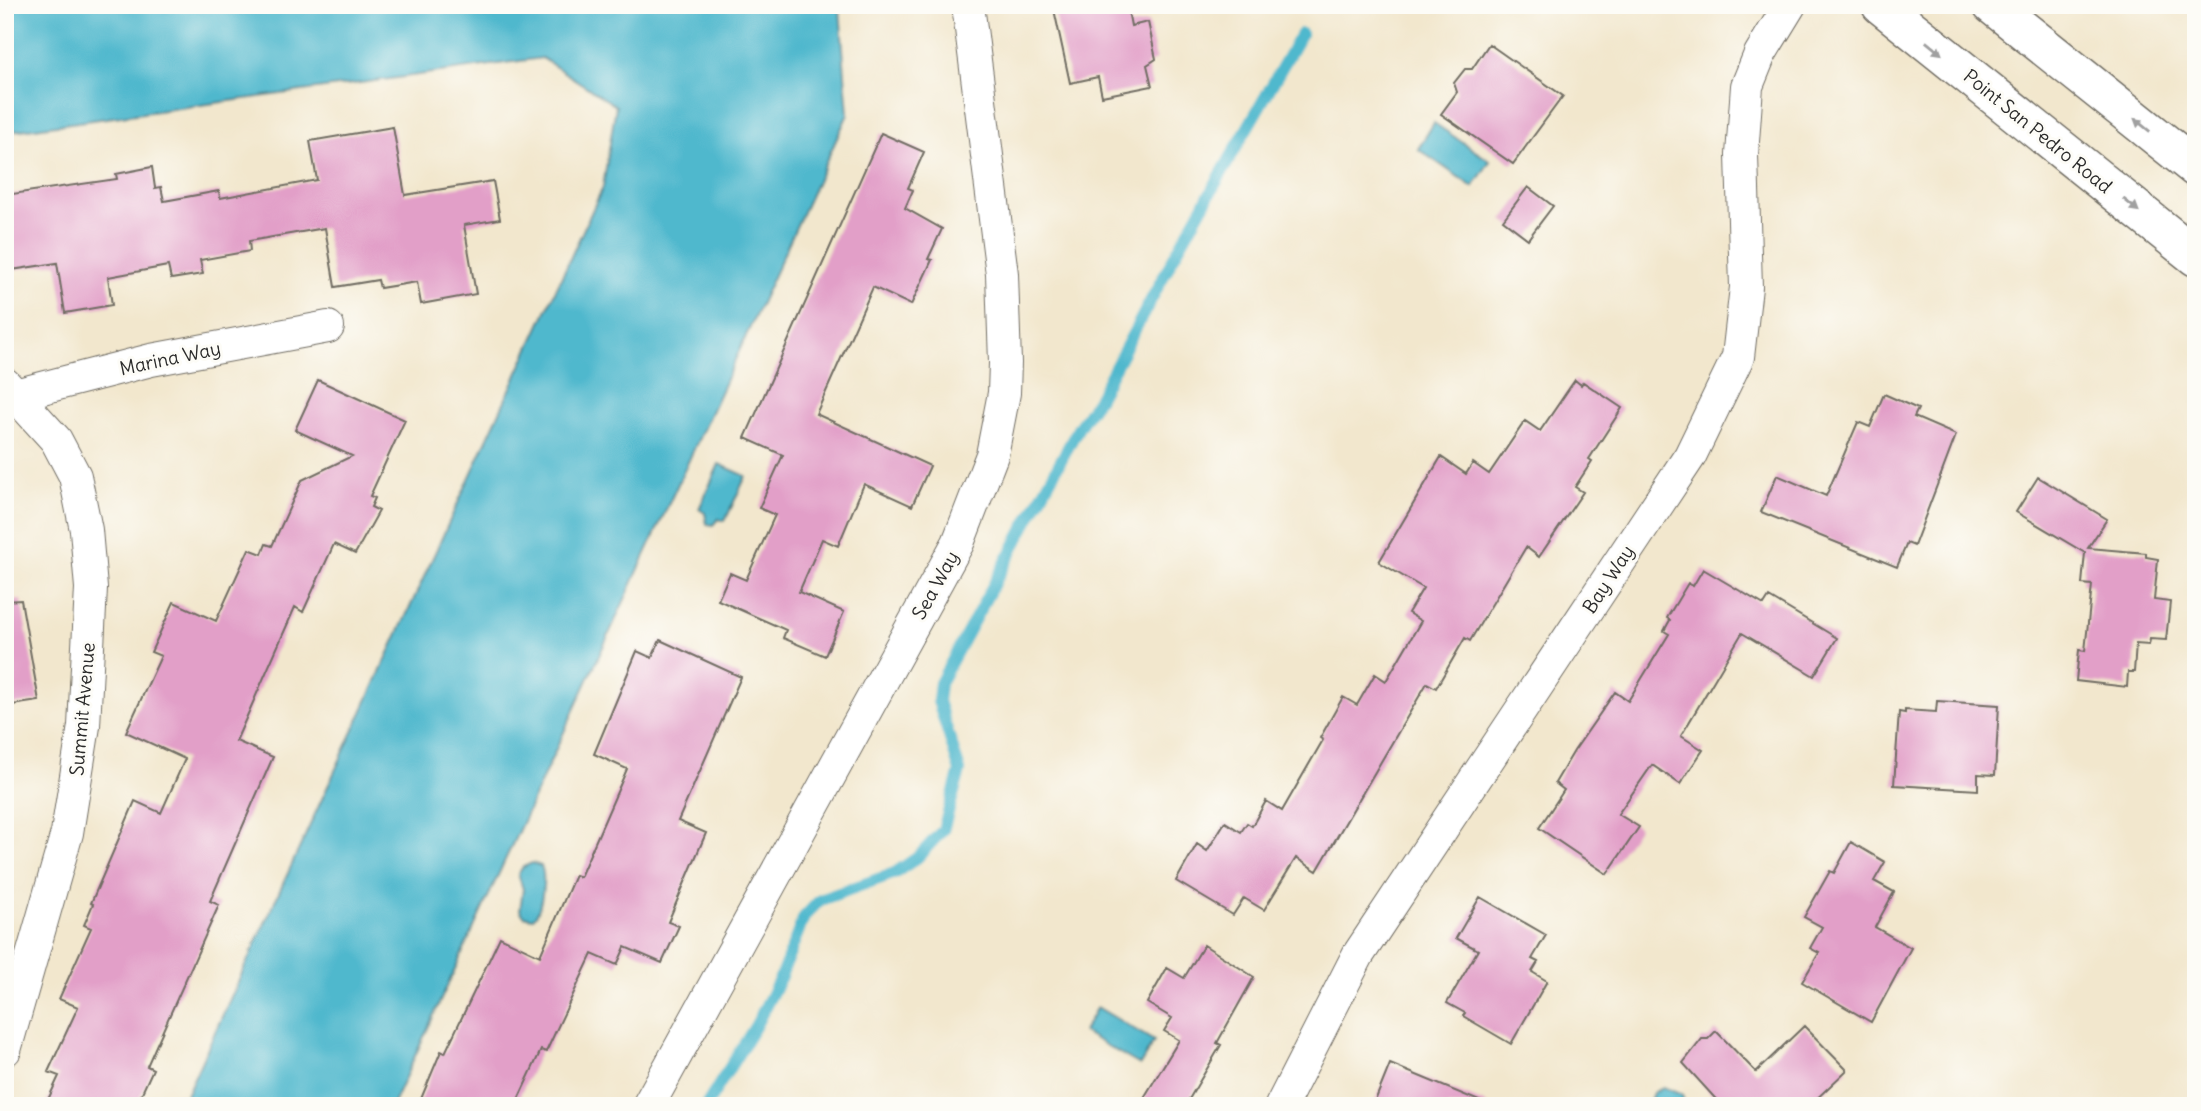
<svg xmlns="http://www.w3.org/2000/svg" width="2201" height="1111" viewBox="0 0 2201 1111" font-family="Delius,sans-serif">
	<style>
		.water { fill: #4fb8cd; stroke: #3d727c; stroke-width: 2 }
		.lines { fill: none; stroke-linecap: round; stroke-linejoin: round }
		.stream { stroke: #4fb8cd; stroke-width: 12 }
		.building { fill: #e29fc8 }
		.minor-casing { stroke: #716d64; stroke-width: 34 }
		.secondary-casing { stroke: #716d64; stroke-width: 41 }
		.minor { stroke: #fff; stroke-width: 32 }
		.secondary { stroke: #fff; stroke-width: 38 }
		.oneway { fill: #a0a0a0 }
		.labels { text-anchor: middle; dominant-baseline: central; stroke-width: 6; stroke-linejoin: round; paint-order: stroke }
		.street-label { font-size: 19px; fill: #2b2b2b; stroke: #fdfcf7 }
	</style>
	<rect width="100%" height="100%" fill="#fdfcf7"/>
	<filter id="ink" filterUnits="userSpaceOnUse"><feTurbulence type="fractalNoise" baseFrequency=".0143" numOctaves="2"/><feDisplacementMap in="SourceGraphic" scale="14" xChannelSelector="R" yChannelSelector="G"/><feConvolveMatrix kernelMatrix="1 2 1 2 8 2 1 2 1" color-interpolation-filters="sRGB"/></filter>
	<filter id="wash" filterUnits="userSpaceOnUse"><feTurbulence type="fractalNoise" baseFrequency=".00686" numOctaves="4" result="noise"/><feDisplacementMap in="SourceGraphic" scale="28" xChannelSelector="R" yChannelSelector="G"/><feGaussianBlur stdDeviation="1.57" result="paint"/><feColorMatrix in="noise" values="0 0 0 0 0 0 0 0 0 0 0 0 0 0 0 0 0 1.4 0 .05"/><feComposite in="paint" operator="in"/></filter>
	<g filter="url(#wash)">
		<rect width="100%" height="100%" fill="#f2e7cd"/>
		<!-- water -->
		<path class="water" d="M 5,5 L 838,5 L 840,9 L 848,114 L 392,1106 L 181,1106 L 603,187 L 616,106 L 542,58 L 5,132 Z
			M 1434,123 L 1490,161 L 1473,187 L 1418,149 Z
			M 719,464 L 746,476 L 725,521 L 718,519 L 713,525 L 707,524 L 705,513 L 699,509 Z
			M 532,863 L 541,866 C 546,876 542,911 533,918 L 524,916 L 520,910 L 523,889 L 518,874 L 523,867 Z
			M 1097,1007 L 1154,1041 L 1140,1065 L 1083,1032 Z
			M 1663,1087 L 1682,1095 L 1685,1106 L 1648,1106 L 1653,1093 Z"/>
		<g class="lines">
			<!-- stream -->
			<path class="stream" d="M 706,1106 L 756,1025 L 781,976 L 804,917 L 820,900 L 895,873 L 918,857 L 943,830 L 960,771 L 938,701 L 940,683 L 1079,427 L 1098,399 L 1176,253 L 1301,34"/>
		</g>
		<g id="blocks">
			<!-- building -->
			<path class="building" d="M 1053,5 L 1127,5 L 1131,26 L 1148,22 L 1156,59 L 1147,65 L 1152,86 L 1102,96 L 1098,77 L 1070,83 Z
				M 1489,44 L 1563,96 L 1513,164 L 1441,114 L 1457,92 L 1454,83 L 1465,69 L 1472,69 Z
				M 393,127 L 405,195 L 493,181 L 500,219 L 464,225 L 476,294 L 421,304 L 417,282 L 380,288 L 378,280 L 335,287 L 325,228 L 249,241 L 250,251 L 200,260 L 203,274 L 171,279 L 168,266 L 108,277 L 112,305 L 65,313 L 57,263 L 5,271 L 5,195 L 117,179 L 116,174 L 152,167 L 155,188 L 161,187 L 164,201 L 219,191 L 220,198 L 317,180 L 310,141 Z
				M 881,133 L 924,152 L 908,188 L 913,190 L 905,208 L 942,229 L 928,259 L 932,260 L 911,305 L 873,287 L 816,414 L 930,466 L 912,506 L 864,484 L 838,546 L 822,539 L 799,592 L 844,612 L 825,656 L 783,638 L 786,630 L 718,600 L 730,573 L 746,580 L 775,515 L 759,508 L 783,455 L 745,438 Z
				M 1528,187 L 1553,206 L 1528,239 L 1503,220 Z
				M 318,380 L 405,420 L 370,496 L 375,498 L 371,507 L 379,511 L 355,554 L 334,544 L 303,612 L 295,607 L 236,741 L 273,757 L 210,901 L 219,905 L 147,1066 L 153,1069 L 136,1106 L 45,1106 L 59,1076 L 48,1072 L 78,1007 L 59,999 L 91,928 L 84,925 L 93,904 L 91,903 L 135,801 L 161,813 L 185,759 L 126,732 L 161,656 L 151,652 L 174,602 L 216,621 L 249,549 L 262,554 L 266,544 L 272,546 L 302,480 L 352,456 L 295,430 Z
				M 1575,380 L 1581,385 L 1583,382 L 1622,408 L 1589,459 L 1592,461 L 1575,487 L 1583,492 L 1539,557 L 1526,547 L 1470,641 L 1465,638 L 1436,688 L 1427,683 L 1317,871 L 1296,858 L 1264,910 L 1244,898 L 1233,915 L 1176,881 L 1197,844 L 1207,851 L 1225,822 L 1241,832 L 1247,823 L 1252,826 L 1266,801 L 1282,811 L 1323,740 L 1320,738 L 1343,697 L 1357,705 L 1375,674 L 1386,681 L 1421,621 L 1408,613 L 1423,588 L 1379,562 L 1441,457 L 1466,474 L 1473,463 L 1489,474 L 1525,421 L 1540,431 Z
				M 1884,394 L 1918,409 L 1914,417 L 1956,435 L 1914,546 L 1907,543 L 1897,567 L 1761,512 L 1777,475 L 1826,496 L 1858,422 L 1870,427 Z
				M 2038,477 L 2107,519 L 2088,548 L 2146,553 L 2146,557 L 2158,559 L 2154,600 L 2170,602 L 2166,640 L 2150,639 L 2149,645 L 2136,644 L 2134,672 L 2128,672 L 2127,687 L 2076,681 L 2079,650 L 2085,651 L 2092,585 L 2082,584 L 2085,553 L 2016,512 Z
				M 1703,569 L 1764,605 L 1769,597 L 1837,638 L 1814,676 L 1742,633 L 1681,736 L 1703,750 L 1680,784 L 1652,765 L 1618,814 L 1639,827 L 1607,874 L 1539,828 L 1564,790 L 1555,783 L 1574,751 L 1615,692 L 1628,701 L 1669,634 L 1664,631 L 1670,620 L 1667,618 L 1688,583 L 1693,586 Z
				M 21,600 L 39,701 L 5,706 L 5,601 Z
				M 660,640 L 741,677 L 678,821 L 706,833 L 668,922 L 679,926 L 662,963 L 625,947 L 617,965 L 592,954 L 546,1052 L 541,1050 L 515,1106 L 418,1106 L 441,1051 L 445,1053 L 500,937 L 540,956 L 575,875 L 580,877 L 627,769 L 594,754 L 637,651 L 652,658 Z
				M 1937,701 L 1999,705 L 1995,775 L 1978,774 L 1978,790 L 1894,785 L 1899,712 L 1905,713 L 1905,710 L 1936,712 Z
				M 1851,842 L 1885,862 L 1874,881 L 1894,892 L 1875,927 L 1911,948 L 1871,1022 L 1802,982 L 1819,953 L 1810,948 L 1822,927 L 1804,917 L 1830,871 L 1834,873 Z
				M 1480,897 L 1546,935 L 1532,959 L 1538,962 L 1532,972 L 1547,981 L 1511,1044 L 1463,1016 L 1465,1013 L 1447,1003 L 1478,950 L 1456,938 Z
				M 1204,945 L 1254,977 L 1217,1043 L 1221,1045 L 1185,1106 L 1139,1106 L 1179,1040 L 1164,1031 L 1172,1018 L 1147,1003 L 1167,968 L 1184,978 Z
				M 1804,1026 L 1847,1070 L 1809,1106 L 1722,1106 L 1683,1063 L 1702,1039 L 1708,1039 L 1716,1031 L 1756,1072 Z
				M 1390,1064 L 1489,1105 L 1488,1106 L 1373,1106 Z"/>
		</g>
	</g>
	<g filter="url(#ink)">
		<use href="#blocks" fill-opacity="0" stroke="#716d64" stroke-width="2"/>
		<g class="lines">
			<!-- minor casing -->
			<g class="minor-casing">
				<path id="minor" d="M 5,384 L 56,440 L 75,476 L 86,530 L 91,588 L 84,726 L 67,833 L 5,1050
					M 15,395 L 151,360 L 328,327
					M 648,1106 L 958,543 L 992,455 L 1004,393 L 1005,363 L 1002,274 L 968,5
					M 1281,1106 L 1358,955 L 1690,456 L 1738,357 L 1746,287 L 1742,155 L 1747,86 L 1760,54 L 1790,5"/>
			</g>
			<!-- secondary casing -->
			<g class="secondary-casing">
				<path id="secondary" d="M 1881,5 L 2196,257
					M 1992,5 L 2196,168"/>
			</g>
			<!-- minor -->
			<use href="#minor" class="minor"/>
			<!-- secondary -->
			<use href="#secondary" class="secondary"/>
		</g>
		<!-- one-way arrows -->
		<defs><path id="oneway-solid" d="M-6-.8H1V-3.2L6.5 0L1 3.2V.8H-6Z" transform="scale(1.75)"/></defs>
		<g class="oneway">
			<use href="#oneway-solid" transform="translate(1934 48) rotate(39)"/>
			<use href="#oneway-solid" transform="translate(2142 125) rotate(-141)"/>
			<use href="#oneway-solid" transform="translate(2131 205) rotate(39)"/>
		</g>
	</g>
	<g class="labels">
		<!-- street labels -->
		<g class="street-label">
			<text transform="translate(2038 131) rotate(39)">Point San Pedro Road</text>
			<text transform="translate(170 358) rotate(-12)">Marina Way</text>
			<text transform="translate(1608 579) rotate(-57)">Bay Way</text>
			<text transform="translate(935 585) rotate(-61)">Sea Way</text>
			<text transform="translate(82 709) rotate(-85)">Summit Avenue</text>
		</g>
	</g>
	<!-- margin -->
	<rect width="2201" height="1111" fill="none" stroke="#fdfcf7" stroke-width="28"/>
</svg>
